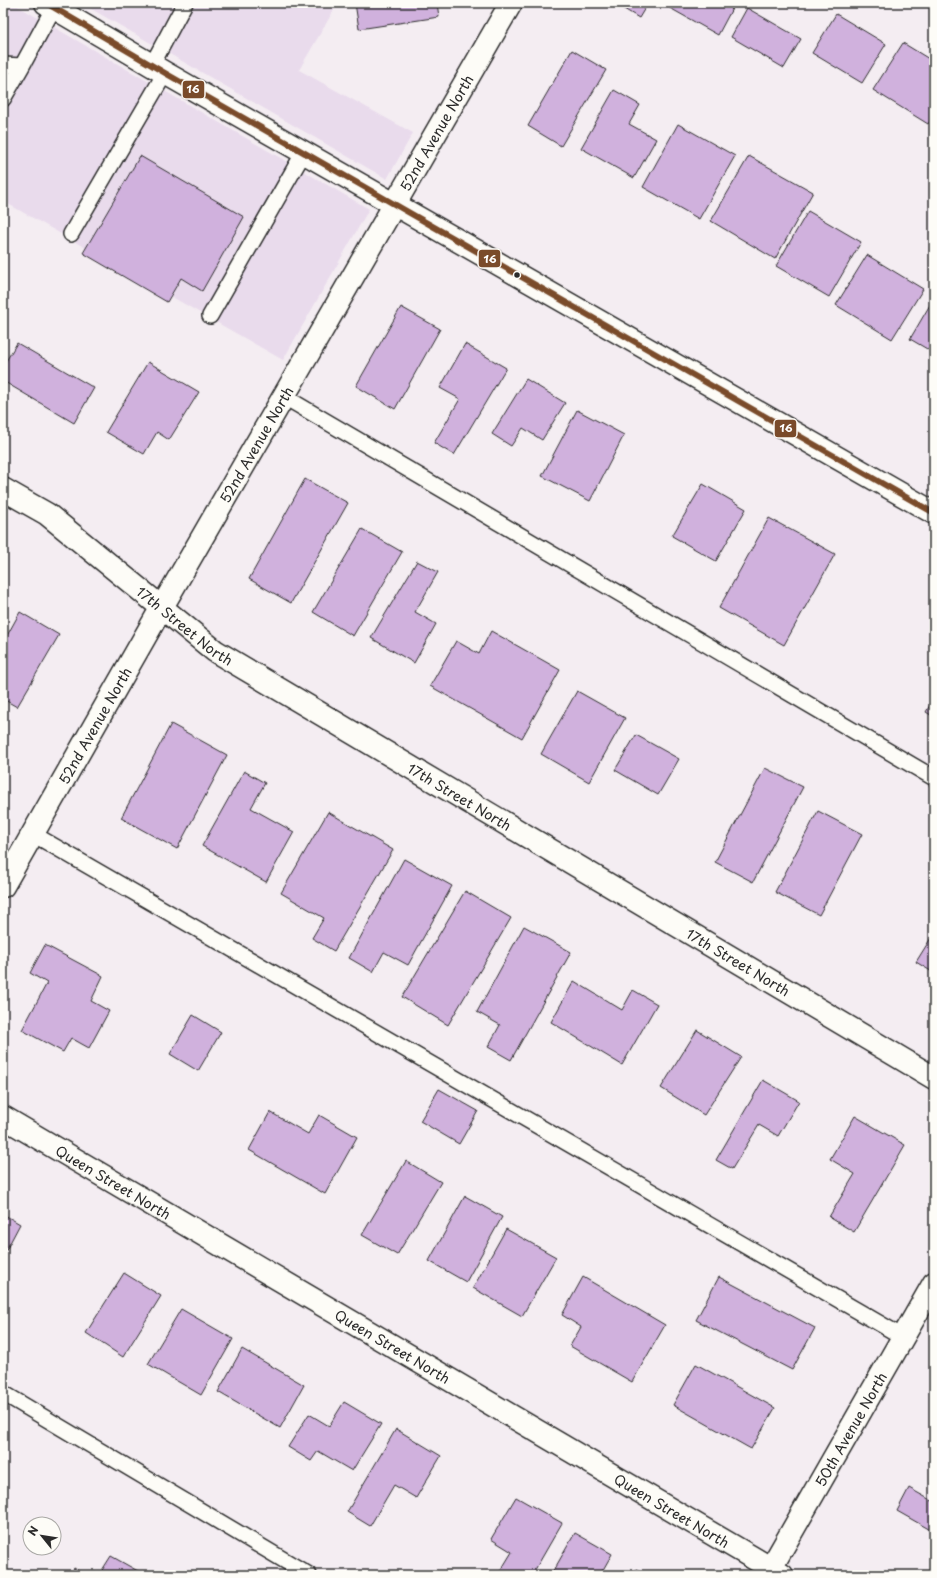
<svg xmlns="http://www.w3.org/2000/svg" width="937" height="1578" viewBox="0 0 937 1578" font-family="'Playpen Sans',sans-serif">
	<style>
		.built { fill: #e9dbec }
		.building { fill: #d0b1dd; stroke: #2b2b2b }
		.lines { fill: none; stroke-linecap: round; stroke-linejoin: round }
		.lane-casing { stroke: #2b2b2b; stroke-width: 18 }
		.street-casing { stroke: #2b2b2b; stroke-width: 25 }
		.secondary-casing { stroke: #2b2b2b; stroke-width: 25 }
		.lane { stroke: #fdfcf7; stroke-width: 15 }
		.street { stroke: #fdfcf7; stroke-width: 22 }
		.secondary { stroke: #fdfcf7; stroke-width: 22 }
		.bus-1-casing { stroke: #fdfcf7; stroke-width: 9 }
		.bus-1 { stroke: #7a4b2a; stroke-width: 6 }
		.bus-dot { fill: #2b2b2b; stroke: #fdfcf7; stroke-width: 1.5 }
		.labels { text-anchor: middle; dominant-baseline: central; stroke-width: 3.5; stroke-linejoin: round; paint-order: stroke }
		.street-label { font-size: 14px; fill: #2b2b2b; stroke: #fdfcf7 }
		.line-badge { stroke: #fdfcf7; stroke-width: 1.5 }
		.badge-label { font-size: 11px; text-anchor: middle; font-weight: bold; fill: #fff }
	</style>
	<rect width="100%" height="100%" fill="#f4edf2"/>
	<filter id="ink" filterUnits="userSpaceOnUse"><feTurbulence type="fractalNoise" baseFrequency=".025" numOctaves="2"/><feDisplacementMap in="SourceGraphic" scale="8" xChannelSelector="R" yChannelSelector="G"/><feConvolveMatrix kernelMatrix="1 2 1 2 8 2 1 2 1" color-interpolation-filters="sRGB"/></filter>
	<g filter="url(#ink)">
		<!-- built -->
		<path class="built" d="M 3,3 L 12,3 L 369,209 L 283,360 L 3,201 Z
			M 81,3 L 338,3 L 299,70 L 413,133 L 387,179 Z"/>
		<!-- building -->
		<path class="building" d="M 355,3 L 437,3 L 439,17 L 359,29 Z
			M 614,3 L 648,3 L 639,18 Z
			M 661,3 L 735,3 L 718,35 Z
			M 747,8 L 801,39 L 784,68 L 731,37 Z
			M 836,14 L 886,44 L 862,83 L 812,53 Z
			M 903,43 L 934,62 L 934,115 L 928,124 L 873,90 Z
			M 572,50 L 606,70 L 561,146 L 528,126 Z
			M 614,90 L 640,105 L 629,124 L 656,139 L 634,178 L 581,148 Z
			M 678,124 L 735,156 L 699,219 L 643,187 Z
			M 140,156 L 244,217 L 202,291 L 181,278 L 167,302 L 83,253 Z
			M 749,156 L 813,192 L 775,259 L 711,221 Z
			M 808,211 L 861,242 L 829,297 L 776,266 Z
			M 867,255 L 923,289 L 892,339 L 836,305 Z
			M 934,298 L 934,353 L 910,339 Z
			M 401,307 L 440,329 L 395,409 L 356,386 Z
			M 17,343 L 94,388 L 74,423 L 3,381 L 3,366 Z
			M 465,344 L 506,368 L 454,455 L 434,443 L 460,399 L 440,388 Z
			M 148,362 L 199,392 L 169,440 L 157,432 L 144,454 L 106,432 Z
			M 526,379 L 565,403 L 542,440 L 523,428 L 511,446 L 492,434 Z
			M 577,410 L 624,435 L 590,501 L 542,476 Z
			M 305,479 L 348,503 L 291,603 L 249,579 Z
			M 703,484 L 746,509 L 716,561 L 672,536 Z
			M 769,518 L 835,554 L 784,645 L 719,608 Z
			M 362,529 L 402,552 L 353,636 L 313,612 Z
			M 417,561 L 438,572 L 415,612 L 436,624 L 414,663 L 371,638 Z
			M 20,612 L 59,635 L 17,707 L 3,699 L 3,643 Z
			M 491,631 L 560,670 L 522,738 L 430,686 L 456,641 L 479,654 Z
			M 577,691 L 625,718 L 589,782 L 541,754 Z
			M 934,698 L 934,717 L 926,712 Z
			M 171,724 L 227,755 L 177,849 L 121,818 Z
			M 636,735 L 679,759 L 658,795 L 615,770 Z
			M 765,768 L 803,787 L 753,882 L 715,862 Z
			M 244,771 L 265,783 L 251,808 L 294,832 L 266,882 L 202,846 Z
			M 818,811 L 862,834 L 819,915 L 775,892 Z
			M 328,812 L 393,850 L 334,951 L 312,938 L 324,918 L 281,893 Z
			M 404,859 L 452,886 L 408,965 L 384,952 L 373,972 L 349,958 Z
			M 465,891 L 511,918 L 448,1025 L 402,997 Z
			M 524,926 L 571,952 L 511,1060 L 488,1047 L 500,1025 L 477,1012 Z
			M 934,933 L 934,973 L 916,962 Z
			M 45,945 L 103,976 L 91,1001 L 109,1011 L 89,1048 L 71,1038 L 63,1052 L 22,1030 L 47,983 L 30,973 Z
			M 574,981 L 622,1010 L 633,990 L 657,1004 L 622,1065 L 551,1022 Z
			M 193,1015 L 221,1032 L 198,1071 L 170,1054 Z
			M 697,1030 L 741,1057 L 704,1115 L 661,1088 Z
			M 763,1080 L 799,1101 L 778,1136 L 759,1125 L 732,1169 L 716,1160 Z
			M 439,1089 L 478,1111 L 459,1144 L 420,1121 Z
			M 270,1112 L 308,1134 L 319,1115 L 357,1137 L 325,1194 L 249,1150 Z
			M 855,1116 L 905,1145 L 854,1232 L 829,1217 L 855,1174 L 830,1159 Z
			M 406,1161 L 441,1182 L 397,1255 L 362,1235 Z
			M 465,1196 L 502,1217 L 466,1282 L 429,1261 Z
			M 3,1214 L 20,1224 L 3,1256 Z
			M 506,1229 L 556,1257 L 522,1316 L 473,1288 Z
			M 124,1273 L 161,1296 L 123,1357 L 86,1333 Z
			M 583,1277 L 665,1325 L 632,1382 L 570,1346 L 581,1327 L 562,1315 Z
			M 719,1277 L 815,1328 L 792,1370 L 696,1320 Z
			M 181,1309 L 233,1339 L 201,1395 L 148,1364 Z
			M 242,1349 L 304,1385 L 280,1428 L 218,1392 Z
			M 696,1364 L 775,1408 L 751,1449 L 673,1405 Z
			M 344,1402 L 381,1424 L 352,1471 L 318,1451 L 311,1461 L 288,1447 L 309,1414 L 329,1426 Z
			M 396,1429 L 441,1456 L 416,1498 L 394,1485 L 370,1526 L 347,1512 Z
			M 909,1488 L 934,1502 L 934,1532 L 897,1511 Z
			M 516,1497 L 562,1523 L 532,1575 L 498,1575 L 512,1552 L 491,1539 Z
			M 575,1533 L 612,1554 L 600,1575 L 551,1575 Z
			M 111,1556 L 145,1575 L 99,1575 Z
			M 74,1568 L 86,1575 L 70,1575 Z
			M 637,1569 L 649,1575 L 634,1575 Z"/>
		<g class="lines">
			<!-- lane casing -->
			<g class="lane-casing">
				<path id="lane" d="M 3,65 L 22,66 L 54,7
					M 152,65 L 185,3
					M 3,99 L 22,66
					M 71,234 L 165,73
					M 210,316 L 304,152
					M 283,396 L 934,778
					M 33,834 L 903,1337
					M 3,1393 L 309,1575"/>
			</g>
			<!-- street casing -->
			<g class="street-casing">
				<g id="street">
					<path id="s1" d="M 3,489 L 47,514 L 215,651 L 934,1078"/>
					<path id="s2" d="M 3,886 L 162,607 L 511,3"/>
					<path id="s3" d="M 3,1117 L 782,1575"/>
					<path id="s4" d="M 767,1575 L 934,1283"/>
				</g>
			</g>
			<!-- secondary casing -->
			<g class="secondary-casing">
				<path id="secondary" d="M 46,3 L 165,73 L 934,513"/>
			</g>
			<!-- lane -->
			<use href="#lane" class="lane"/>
			<!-- street -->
			<use href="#street" class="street"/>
			<!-- secondary -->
			<use href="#secondary" class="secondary"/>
			<!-- bus-1 casing -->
			<g class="bus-1-casing">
				<path id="bus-1" d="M 46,3 L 165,73 L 934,513"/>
			</g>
			<!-- bus-1 -->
			<use href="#bus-1" class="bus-1"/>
		</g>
	</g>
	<!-- markers -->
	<circle class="bus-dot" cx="517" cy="275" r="3.5"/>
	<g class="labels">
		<!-- street labels -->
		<g class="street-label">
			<text stroke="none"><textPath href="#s2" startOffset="869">52nd Avenue North</textPath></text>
			<text stroke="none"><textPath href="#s2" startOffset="509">52nd Avenue North</textPath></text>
			<text stroke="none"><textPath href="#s1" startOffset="228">17th Street North</textPath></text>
			<text stroke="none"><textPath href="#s2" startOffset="185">52nd Avenue North</textPath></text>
			<text stroke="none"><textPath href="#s1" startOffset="552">17th Street North</textPath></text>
			<text stroke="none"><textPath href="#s1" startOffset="876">17th Street North</textPath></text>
			<text stroke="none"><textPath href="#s3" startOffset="128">Queen Street North</textPath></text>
			<text stroke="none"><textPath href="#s3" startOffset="452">Queen Street North</textPath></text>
			<text stroke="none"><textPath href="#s4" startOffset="168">50th Avenue North</textPath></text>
			<text stroke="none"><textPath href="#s3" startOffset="776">Queen Street North</textPath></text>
		</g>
	</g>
	<g class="line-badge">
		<rect x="182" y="80" width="23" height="19" rx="4" fill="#7a4b2a"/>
		<rect x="478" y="249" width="23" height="19" rx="4" fill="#7a4b2a"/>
		<rect x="774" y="419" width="23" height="19" rx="4" fill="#7a4b2a"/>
	</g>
	<g class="badge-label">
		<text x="193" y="93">16</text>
		<text x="490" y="263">16</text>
		<text x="786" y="432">16</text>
	</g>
	<!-- margin -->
	<rect width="937" height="1578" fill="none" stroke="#fdfcf7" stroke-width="16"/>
	<rect x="8" y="8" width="921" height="1562" fill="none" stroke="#2b2b2b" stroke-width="1.5" filter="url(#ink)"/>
	<!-- north arrow -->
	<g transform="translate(42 1536) rotate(300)"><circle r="19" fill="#fdfcf7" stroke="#a9a8a5"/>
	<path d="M0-3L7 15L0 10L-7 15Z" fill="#2b2b2b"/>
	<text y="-6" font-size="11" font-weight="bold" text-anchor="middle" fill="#2b2b2b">N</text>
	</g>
</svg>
